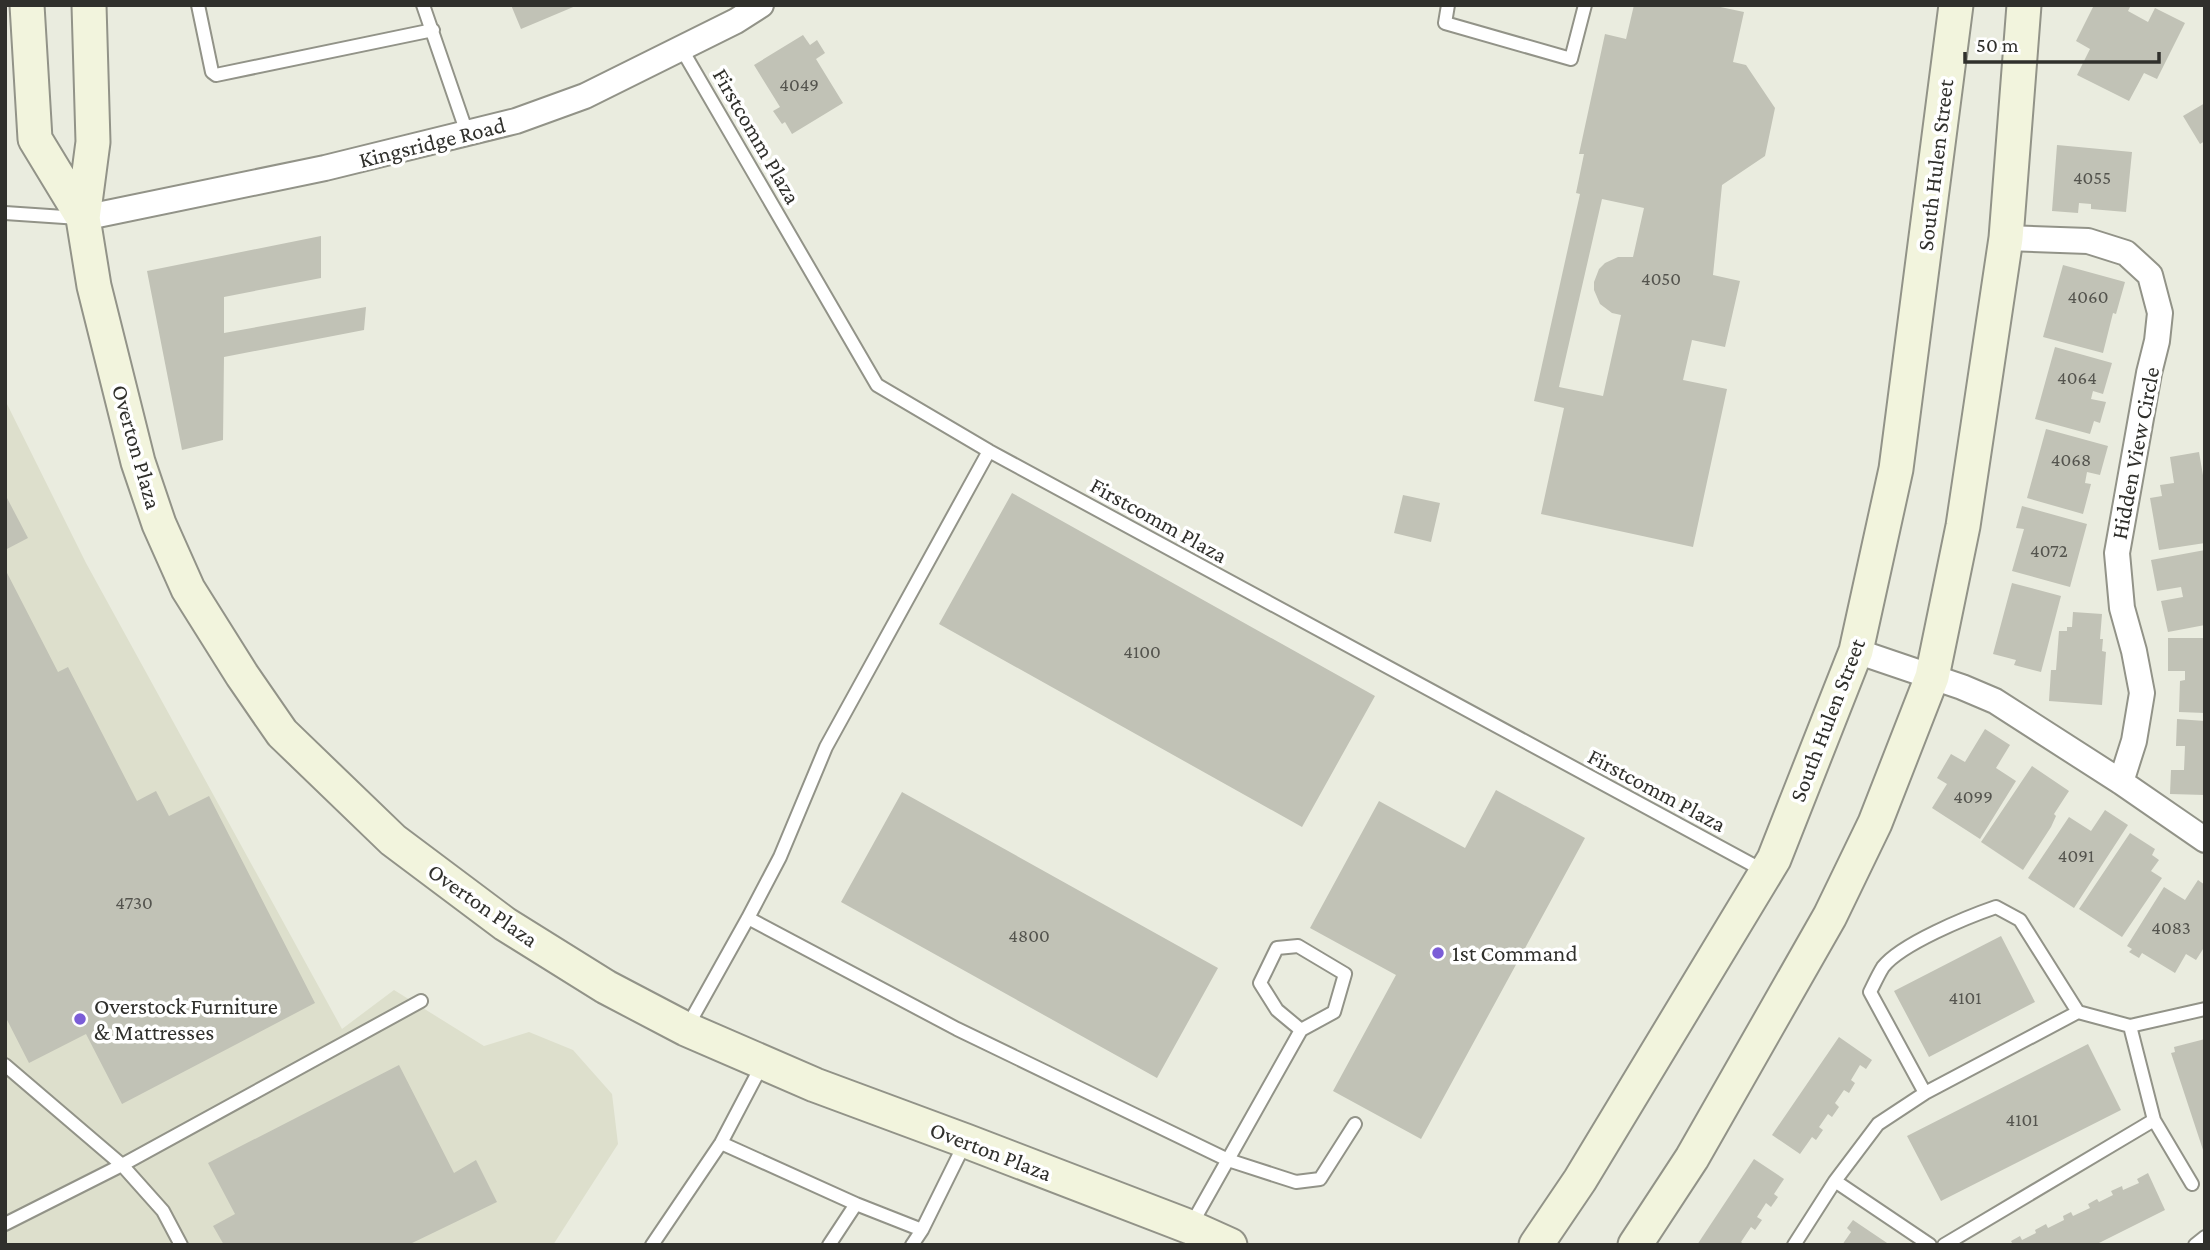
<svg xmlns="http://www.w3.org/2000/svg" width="2210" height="1250" viewBox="0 0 2210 1250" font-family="'Crimson Pro',serif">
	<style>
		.built { fill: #dddfcc }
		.building { fill: #c1c2b6; fill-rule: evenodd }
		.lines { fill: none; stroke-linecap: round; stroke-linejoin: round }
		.lane-casing { stroke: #929388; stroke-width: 16 }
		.street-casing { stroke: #929388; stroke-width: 28 }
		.secondary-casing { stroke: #929388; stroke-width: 37 }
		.lane { stroke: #fff; stroke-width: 12 }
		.street { stroke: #fff; stroke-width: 24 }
		.secondary { stroke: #f2f4dd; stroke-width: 33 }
		.poi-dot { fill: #7b5dd7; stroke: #fff; stroke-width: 2.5 }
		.labels { text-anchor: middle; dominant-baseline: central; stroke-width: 7; stroke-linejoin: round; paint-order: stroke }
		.number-label { font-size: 19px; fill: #54544e }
		.street-label { font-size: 23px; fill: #30302c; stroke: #fff }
		.poi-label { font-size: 23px; fill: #30302c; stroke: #fff; text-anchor: start }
	</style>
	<rect width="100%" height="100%" fill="#eaecdf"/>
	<!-- built -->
	<path class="built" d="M 5,400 L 86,563 L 342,1029 L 394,990 L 484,1046 L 529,1032 L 573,1050 L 612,1094 L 618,1144 L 553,1245 L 5,1245 Z"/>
	<!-- building -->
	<path class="building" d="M 511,5 L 578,5 L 521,29 Z
		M 1634,5 L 1711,5 L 1744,12 L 1733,62 L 1746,65 L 1775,108 L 1765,156 L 1722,185 L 1713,275 L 1740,281 L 1725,347 L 1692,340 L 1683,380 L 1727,389 L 1693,547 L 1541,514 L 1564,408 L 1534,401 L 1580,194 L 1576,193 L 1584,154 L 1579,154 L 1605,34 L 1626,39 ZM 1602,199 L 1644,208 L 1633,257 L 1618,257 L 1605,263 L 1599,269 L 1594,282 L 1594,290 L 1600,304 L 1612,313 L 1621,315 L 1603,396 L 1559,387 Z
		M 2094,5 L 2131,5 L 2128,11 L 2148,22 L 2155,8 L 2185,23 L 2157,79 L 2144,73 L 2129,101 L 2077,75 L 2090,49 L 2076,41 Z
		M 803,35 L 810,45 L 817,40 L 825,53 L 816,59 L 843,103 L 792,134 L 785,122 L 782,124 L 773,111 L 780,107 L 754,65 Z
		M 2205,103 L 2205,141 L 2200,144 L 2183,116 Z
		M 2057,145 L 2132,152 L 2126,212 L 2091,209 L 2091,204 L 2079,203 L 2078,213 L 2052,211 Z
		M 321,236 L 321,278 L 224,297 L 224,333 L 366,307 L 364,330 L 224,357 L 223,440 L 182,450 L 147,271 Z
		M 2063,265 L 2125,282 L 2116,314 L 2113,313 L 2103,353 L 2043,337 Z
		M 2055,347 L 2112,363 L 2103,394 L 2093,391 L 2091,399 L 2106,402 L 2100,423 L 2094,421 L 2090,434 L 2035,419 Z
		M 2046,429 L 2108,446 L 2100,475 L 2087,472 L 2085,483 L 2091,484 L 2083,514 L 2027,498 Z
		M 2199,452 L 2205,487 L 2205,543 L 2159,550 L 2150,498 L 2162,496 L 2160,485 L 2174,483 L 2170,457 Z
		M 1012,493 L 1375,696 L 1302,827 L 939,624 Z
		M 1403,495 L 1440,503 L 1431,542 L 1394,533 Z
		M 7,498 L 28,538 L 5,550 L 5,499 Z
		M 2022,506 L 2087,524 L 2070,587 L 2012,571 L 2024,529 L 2016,528 Z
		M 2205,550 L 2205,625 L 2168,632 L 2161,601 L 2183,597 L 2181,587 L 2157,591 L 2151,560 Z
		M 5,569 L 58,672 L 68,667 L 137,801 L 156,791 L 169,816 L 209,796 L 315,1003 L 122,1104 L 86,1034 L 29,1063 L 5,1016 Z
		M 2012,583 L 2061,596 L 2041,672 L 2014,665 L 2016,660 L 1993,654 Z
		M 2073,612 L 2102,614 L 2100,639 L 2103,639 L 2102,651 L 2106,652 L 2102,705 L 2049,701 L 2051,670 L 2056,670 L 2059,631 L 2067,631 L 2067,627 L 2072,627 Z
		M 2168,638 L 2205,638 L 2205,713 L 2179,712 L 2180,681 L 2185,680 L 2185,671 L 2168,671 Z
		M 2177,719 L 2205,721 L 2205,795 L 2170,794 L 2171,770 L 2184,770 L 2185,746 L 2176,746 Z
		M 1985,729 L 2010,745 L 1996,768 L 2016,781 L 1980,839 L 1932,808 L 1947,784 L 1937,778 L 1951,754 L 1965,762 Z
		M 2032,766 L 2069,791 L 2054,814 L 2056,816 L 2051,827 L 2023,870 L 1981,842 Z
		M 1496,790 L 1585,838 L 1421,1139 L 1333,1091 L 1396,975 L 1310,928 L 1379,801 L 1465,848 Z
		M 902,792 L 1218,968 L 1157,1078 L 841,902 Z
		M 2105,810 L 2128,825 L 2074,908 L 2028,878 L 2069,817 L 2091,831 Z
		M 2130,833 L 2155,849 L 2152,855 L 2159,860 L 2151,871 L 2162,878 L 2122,937 L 2079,909 Z
		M 2198,880 L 2205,885 L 2205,946 L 2196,960 L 2186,954 L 2175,973 L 2142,953 L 2139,958 L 2129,952 L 2132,949 L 2127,946 L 2164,887 L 2185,900 Z
		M 2001,936 L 2035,1002 L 1929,1057 L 1894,991 Z
		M 1839,1037 L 1872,1060 L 1866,1069 L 1860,1065 L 1851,1080 L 1855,1083 L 1849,1093 L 1844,1090 L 1835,1103 L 1839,1107 L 1832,1117 L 1828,1114 L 1819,1127 L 1823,1130 L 1816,1140 L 1812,1137 L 1800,1154 L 1772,1135 Z
		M 2205,1039 L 2205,1153 L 2204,1153 L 2171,1053 L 2175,1052 L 2174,1047 Z
		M 2088,1044 L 2121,1110 L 1941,1201 L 1907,1136 Z
		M 399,1065 L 454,1173 L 476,1160 L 497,1202 L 408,1245 L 224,1245 L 213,1226 L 235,1214 L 208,1163 Z
		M 1754,1159 L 1784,1179 L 1774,1194 L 1778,1197 L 1771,1207 L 1766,1203 L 1757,1217 L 1762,1220 L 1755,1230 L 1751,1227 L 1741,1242 L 1745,1245 L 1697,1245 Z
		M 2148,1173 L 2165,1210 L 2095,1245 L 2013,1245 L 2011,1241 L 2020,1236 L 2022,1240 L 2036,1233 L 2035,1230 L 2046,1224 L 2048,1228 L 2064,1220 L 2063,1216 L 2071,1212 L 2073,1216 L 2090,1208 L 2088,1204 L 2097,1199 L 2099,1202 L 2113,1195 L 2111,1191 L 2122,1186 L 2123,1190 L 2139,1183 L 2137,1179 Z
		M 1853,1220 L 1890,1245 L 1842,1245 L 1851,1232 L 1847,1228 Z"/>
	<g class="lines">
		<!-- lane casing -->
		<g class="lane-casing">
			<path id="lane" d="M 198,5 L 212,72 L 216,75 L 433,30
				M 423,5 L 467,133
				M 1448,5 L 1445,23 L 1571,59 L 1585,5
				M 681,48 L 877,385 L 989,451 L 1766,872
				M 5,213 L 79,218
				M 748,918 L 957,1029 L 1228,1160 L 1296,1182 L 1320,1179 L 1355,1124
				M 686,1029 L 748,918 L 780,857 L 826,747 L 989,451
				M 5,1065 L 122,1165 L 163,1211 L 181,1245
				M 1925,1093 L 1870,992 C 1874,984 1878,975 1883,967 C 1901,944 1967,917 1996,907 L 2020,920 L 2078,1012 L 2130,1026 L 2205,1009
				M 2154,1120 L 2192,1184
				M 721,1143 L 856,1204 L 829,1245
				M 1835,1181 L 1930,1245
				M 856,1204 L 922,1230 L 912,1245
				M 5,1224 L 122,1165 L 421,1001
				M 1190,1227 L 1301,1030 L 1334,1012 L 1345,974 L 1298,946 L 1277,948 L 1260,983 L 1277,1010 L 1301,1030
				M 922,1230 L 965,1143
				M 652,1245 L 721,1143 L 763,1063
				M 1794,1245 L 1835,1181 L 1878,1124 L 1925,1093 L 2078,1012
				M 1944,1245 L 2154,1120 L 2130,1026
				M 2195,1245 L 2205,1237"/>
		</g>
		<!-- street casing -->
		<g class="street-casing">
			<path id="street" d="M 83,218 L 325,168 L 516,121 L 585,96 L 736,21 L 761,5
				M 2006,238 L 2088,241 L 2126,253 L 2150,275 L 2160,313 L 2157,341 L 2149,373 L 2117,553 L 2122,608 L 2134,651 L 2142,693 L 2134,741 L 2121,782
				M 1856,651 L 1962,687 L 1995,701 L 2121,782 L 2205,840"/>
		</g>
		<!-- secondary casing -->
		<g class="secondary-casing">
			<path id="secondary" d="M 27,5 L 35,139 L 83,218
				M 89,5 L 93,142 L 83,218 L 94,286 L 138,462 L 159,524 L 188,589 L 242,675 L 282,733 L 393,840 L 505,924 L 606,987 L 686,1029 L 815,1085 L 966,1141 L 1190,1227 L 1230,1245
				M 1536,1245 L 1580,1180 L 1774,859 L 1856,651 L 1896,469 L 1956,5
				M 1635,1245 L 1692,1158 L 1830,916 L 1875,823 L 1932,677 L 1963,526 L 2006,238 L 2024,5"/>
		</g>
		<!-- lane -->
		<use href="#lane" class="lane"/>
		<!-- street -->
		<use href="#street" class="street"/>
		<!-- secondary -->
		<use href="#secondary" class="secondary"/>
	</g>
	<!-- markers -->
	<g class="poi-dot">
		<circle cx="1438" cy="953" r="7"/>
		<circle cx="80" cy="1019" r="7"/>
	</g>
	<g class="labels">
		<!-- number labels -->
		<g class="number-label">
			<text x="799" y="84">4049</text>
			<text x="2092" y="177">4055</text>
			<text x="1661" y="278">4050</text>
			<text x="2088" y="296">4060</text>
			<text x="2077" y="377">4064</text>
			<text x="2071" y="459">4068</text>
			<text x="2049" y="550">4072</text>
			<text x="1142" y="651">4100</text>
			<text x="1973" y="796">4099</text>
			<text x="2076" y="855">4091</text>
			<text x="134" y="902">4730</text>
			<text x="2171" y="927">4083</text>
			<text x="1029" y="935">4800</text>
			<text x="1965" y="997">4101</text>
			<text x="2022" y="1119">4101</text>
		</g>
		<!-- street labels -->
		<g class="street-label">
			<text transform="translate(757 136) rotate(60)">Firstcomm Plaza</text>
			<text transform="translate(432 142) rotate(-14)">Kingsridge Road</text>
			<text transform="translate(1935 165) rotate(-83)">South Hulen Street</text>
			<text transform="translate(137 447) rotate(74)">Overton Plaza</text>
			<text transform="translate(2135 453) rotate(-79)">Hidden View Circle</text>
			<text transform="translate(1159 520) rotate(29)">Firstcomm Plaza</text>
			<text transform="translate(1827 720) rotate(-69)">South Hulen Street</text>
			<text transform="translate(1657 790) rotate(28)">Firstcomm Plaza</text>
			<text transform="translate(483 905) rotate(35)">Overton Plaza</text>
			<text transform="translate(991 1151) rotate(21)">Overton Plaza</text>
		</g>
		<!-- poi labels -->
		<g class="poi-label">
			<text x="1452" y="953">1st Command</text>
			<text x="94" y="1006">Overstock Furniture<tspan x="94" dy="26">&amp; Mattresses</tspan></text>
		</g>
	</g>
	<!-- border -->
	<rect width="2210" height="1250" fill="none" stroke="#30302c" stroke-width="14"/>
	<!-- scale -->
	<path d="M1965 52v10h194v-10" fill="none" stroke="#30302c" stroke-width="3.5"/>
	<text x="1976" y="52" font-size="21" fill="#30302c" stroke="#ffffff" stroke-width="5" paint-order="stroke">50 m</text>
</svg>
